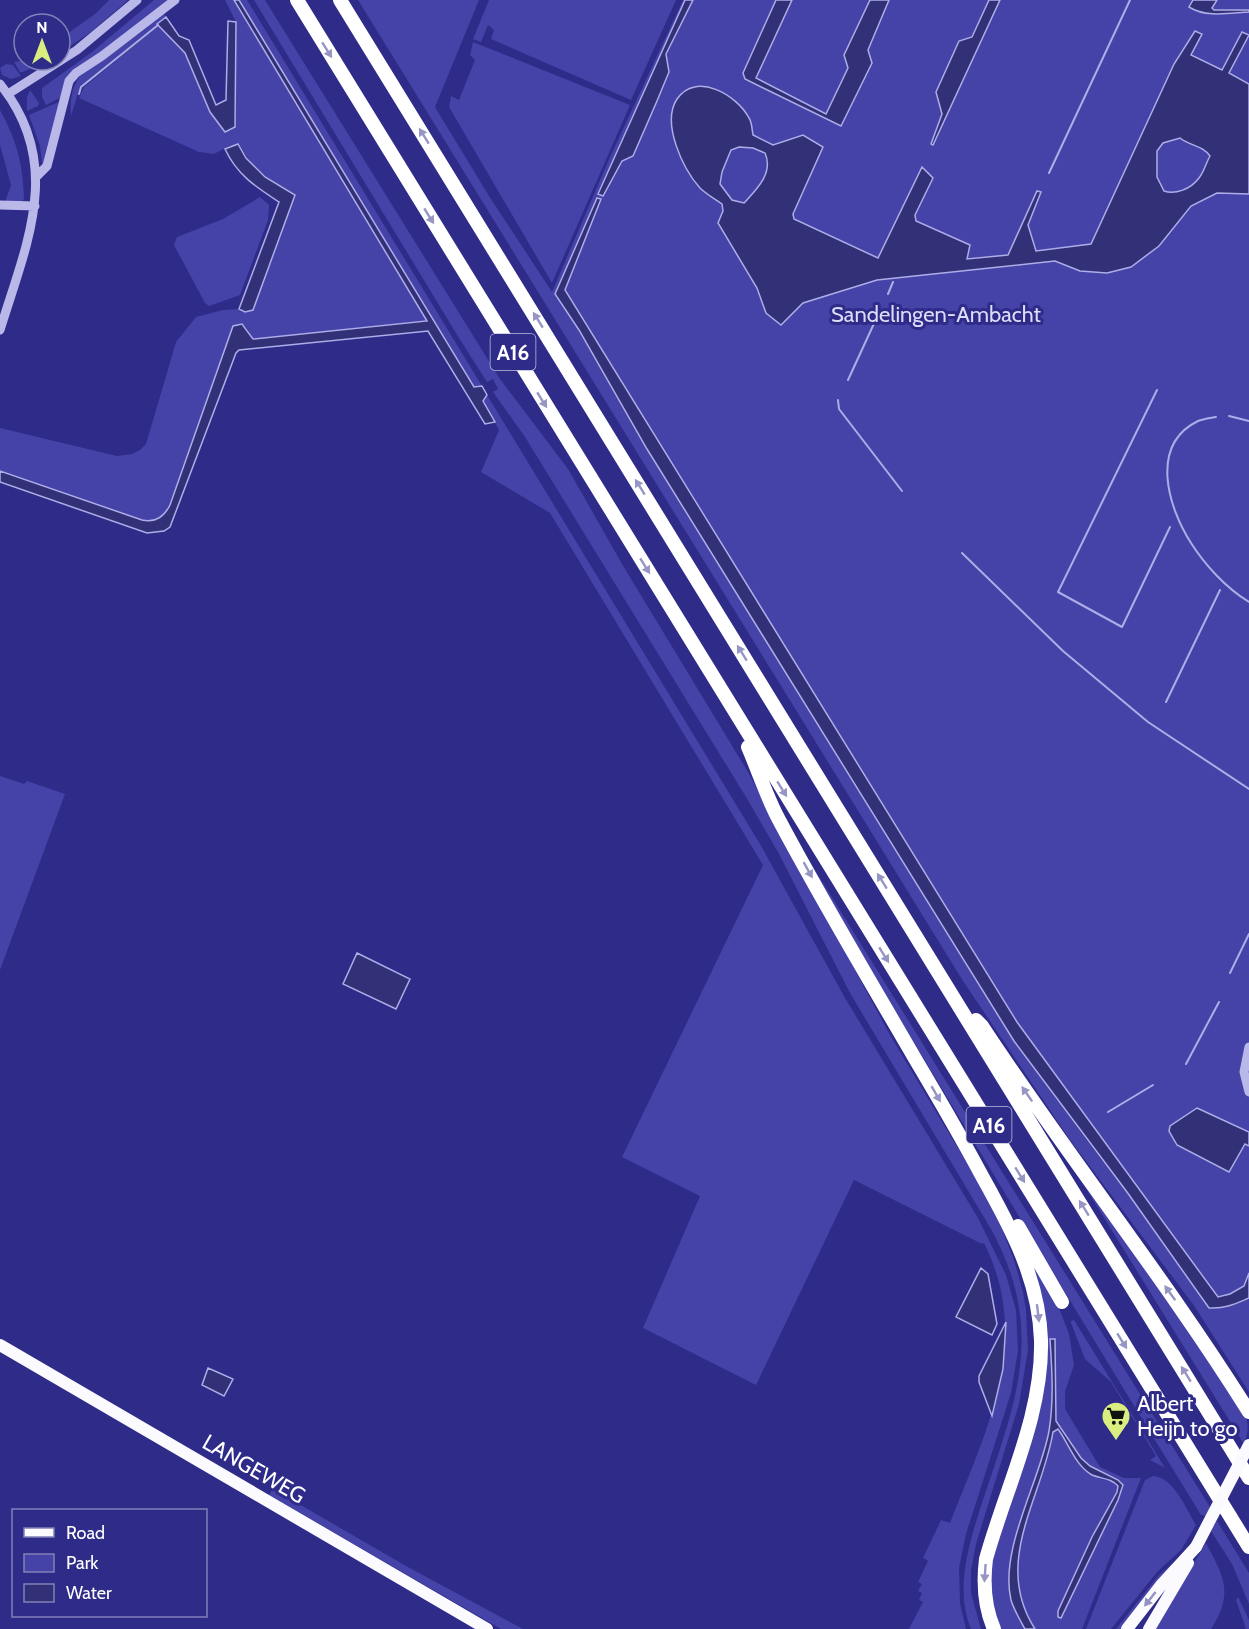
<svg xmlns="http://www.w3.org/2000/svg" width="1249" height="1629" viewBox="0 0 1249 1629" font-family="Cabin,sans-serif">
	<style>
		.green { fill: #4543a7; fill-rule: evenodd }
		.water { fill: #323077; stroke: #aeade8; stroke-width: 1.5; fill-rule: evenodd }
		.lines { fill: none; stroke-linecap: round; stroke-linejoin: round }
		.stream { stroke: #aeade8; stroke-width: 2 }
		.minor { stroke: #b9b8e8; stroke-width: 9 }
		.major { stroke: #fbfafe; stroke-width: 12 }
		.highway { stroke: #fff; stroke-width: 14 }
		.major-bridge { stroke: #fbfafe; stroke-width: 12 }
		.oneway { fill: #9695c4 }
		.oneway2 { fill: #9492c4 }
		.labels { text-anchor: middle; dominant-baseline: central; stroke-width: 6; stroke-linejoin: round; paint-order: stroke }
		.shield { fill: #2e2b89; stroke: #c0bfdc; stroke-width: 1.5 }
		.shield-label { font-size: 21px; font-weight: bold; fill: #fff }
		.park-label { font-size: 22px; fill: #dcdcf7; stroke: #2e2b89 }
		.poi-label { font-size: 22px; fill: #fff; stroke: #2e2b89; text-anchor: start }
		.street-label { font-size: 22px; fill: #fff; stroke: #2e2b89 }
	</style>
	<rect width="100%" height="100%" fill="#2e2b89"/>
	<!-- green -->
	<path class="green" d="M 109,0 L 128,0 L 91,32 L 60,53 L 60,39 L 95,14 Z
		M 154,0 L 171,0 L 70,78 L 62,97 L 46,105 L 42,97 L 42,88 L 92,52 Z
		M 225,0 L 235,0 L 427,321 L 253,339 L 246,327 L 228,340 L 170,505 L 164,516 L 148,522 L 0,471 L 0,428 L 117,456 L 132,454 L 140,450 L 146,444 L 176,342 L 196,317 L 223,310 L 239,309 L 245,312 L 277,242 L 294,195 C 271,182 253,169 240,146 L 229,146 L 214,154 L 199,152 L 79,98 L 84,87 L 158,26 L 185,53 L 210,112 L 230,131 L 235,127 L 236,22 Z
		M 239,0 L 247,0 L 482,386 L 474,387 Z
		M 254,0 L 265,0 L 500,379 L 568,469 L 625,569 L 748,772 L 890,1035 L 977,1180 L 1002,1229 L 1014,1260 L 1023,1292 L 1026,1310 L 1028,1350 L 1019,1404 L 976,1544 L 971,1571 L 971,1593 L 981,1629 L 971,1629 C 955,1590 968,1547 980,1509 C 1014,1405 1048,1334 991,1229 L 850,993 L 779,854 L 749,802 L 525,437 L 493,392 L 498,389 L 493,379 L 487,382 L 459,338 Z
		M 358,0 L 479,0 L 435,107 L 489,196 L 552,292 L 610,157 L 683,0 L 1249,0 L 1249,1392 L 1195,1307 L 1070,1140 L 963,981 ZM 786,672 L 1020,1030 L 1211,1300 L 1094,1150 L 1014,1041 Z
		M 489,0 L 676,0 L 631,100 L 491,39 L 494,30 L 488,25 L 481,42 L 473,39 Z
		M 164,13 L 166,17 L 80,87 L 71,116 C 70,99 71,90 80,76 Z
		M 473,42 L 630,105 L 552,283 L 449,107 L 451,96 L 459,100 L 475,60 L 470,55 Z
		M 26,60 L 49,60 L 23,72 L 20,72 L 14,62 Z
		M 6,64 L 13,65 L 21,76 L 11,79 L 2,75 L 0,68 Z
		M 30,90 L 39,103 L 38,106 L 27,111 L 27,97 Z
		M 61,101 L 44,167 L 42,164 L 40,146 L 29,115 Z
		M 0,110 C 17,141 23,164 24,199 L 22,202 L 5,202 L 11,185 L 0,145 Z
		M 260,197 L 269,205 L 268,220 L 240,295 L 209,306 L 205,303 L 174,245 L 177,237 L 223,219 Z
		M 487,395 L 760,844 L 845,998 L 978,1218 L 1006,1275 L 1016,1310 L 1018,1351 L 1011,1393 L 966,1534 L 959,1568 L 960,1603 L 966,1629 L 909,1629 L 923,1602 L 919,1600 L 922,1593 L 918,1591 L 922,1584 L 918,1582 L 928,1561 L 923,1558 L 941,1520 L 950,1523 C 986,1431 1033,1341 984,1243 L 982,1244 L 854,1180 L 756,1385 L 643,1328 L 700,1196 L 622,1157 L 763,865 L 550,513 L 481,472 L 499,430 L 483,401 Z
		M 0,776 L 24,784 L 27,781 L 65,794 L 0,970 Z
		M 797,841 L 1210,1507 L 1206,1516 L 1201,1515 C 1076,1312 953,1107 830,903 Z
		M 1085,1187 L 1157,1283 L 1243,1409 C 1249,1422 1249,1431 1244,1444 Z
		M 1027,1252 L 1054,1295 L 1069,1334 L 1074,1365 L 1065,1391 L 1065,1409 L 1100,1467 L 1124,1478 L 1141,1478 L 1082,1629 L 995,1629 L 986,1580 L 1039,1389 Z
		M 1074,1320 L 1165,1468 L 1150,1460 L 1156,1456 L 1111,1382 L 1085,1359 L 1071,1323 L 1071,1321 Z
		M 1153,1476 C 1174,1477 1186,1509 1196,1525 L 1181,1550 L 1158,1571 L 1111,1629 L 1086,1629 L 1145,1480 Z
		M 273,1489 L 406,1566 L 523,1629 L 501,1629 L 269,1495 Z
		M 1217,1521 L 1249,1573 L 1249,1604 L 1232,1564 L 1211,1531 Z
		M 1206,1543 C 1224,1577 1234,1593 1211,1629 L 1154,1629 Z
		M 1178,1559 L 1125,1629 L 1116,1629 L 1159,1575 Z
		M 1238,1597 L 1249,1620 L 1249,1629 L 1246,1629 L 1236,1600 Z"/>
	<!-- water -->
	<path class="water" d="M 234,0 L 239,0 L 474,387 L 482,386 L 487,395 L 483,401 L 495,422 L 485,424 L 428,331 L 239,350 L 236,353 L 170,527 L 164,531 L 147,533 L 0,482 L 0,471 L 142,520 C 155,523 164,517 170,505 L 233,326 L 242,324 L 253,339 L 427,321 Z
		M 685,0 L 693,0 L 666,54 L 669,72 L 657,101 L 633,156 L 622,161 L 603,196 L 598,194 Z
		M 776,0 L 792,0 L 756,78 L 826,114 L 848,68 L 844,55 L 870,0 L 889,0 L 868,50 L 872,63 L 841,126 L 745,79 L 743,73 Z
		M 989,0 L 1000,0 L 933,145 L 931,144 L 942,114 L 936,92 L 959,41 L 972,37 Z
		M 1193,0 L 1217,0 L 1212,8 L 1214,10 L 1249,10 L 1249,12 C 1230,13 1206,18 1189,7 Z
		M 166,17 L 179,36 L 189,40 L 216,105 L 226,100 L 228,21 L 236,22 L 235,127 L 225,132 L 210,112 L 185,53 L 157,24 Z
		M 1195,31 L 1202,34 L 1191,55 L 1222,70 L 1242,32 L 1249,35 L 1229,73 L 1249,84 L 1249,194 L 1217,193 L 1191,206 L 1159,246 L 1131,267 L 1107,273 L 1080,271 L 1055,261 L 877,280 L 803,303 L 781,325 L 766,313 L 757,288 L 718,223 L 723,211 L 722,204 C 715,199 706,194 700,188 C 683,169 661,123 677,99 C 696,71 737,95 749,118 C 752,122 752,130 753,135 L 773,145 L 803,135 L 823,147 L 793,214 L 794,219 L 878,258 L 922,167 L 933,178 L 915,215 L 916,221 L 970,245 L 967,259 L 1008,255 L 1037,191 L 1041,192 L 1028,225 L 1036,251 L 1091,244 L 1174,64 ZM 1180,138 C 1190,146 1202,145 1210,156 C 1206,163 1204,172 1199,178 C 1191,189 1175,195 1164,191 L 1157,177 L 1157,151 L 1163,143 ZM 739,147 L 753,148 L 765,153 C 774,173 756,190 744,203 L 732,200 L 720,184 L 722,172 L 731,150 Z
		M 238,144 L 246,158 L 265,177 L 295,195 L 253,310 L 245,312 L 239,309 L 279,202 C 256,187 237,175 225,149 Z
		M 597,198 L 601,199 L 565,290 L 1017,1022 L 1218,1297 L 1230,1294 L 1244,1286 L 1249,1273 L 1249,1298 C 1235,1304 1225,1309 1209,1308 L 1127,1192 L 1014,1041 L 647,449 L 579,330 L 555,294 Z
		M 357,953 L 410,979 L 396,1009 L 343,984 Z
		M 1197,1108 L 1249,1132 L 1249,1146 L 1245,1144 L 1229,1172 L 1177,1145 L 1169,1131 L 1170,1126 Z
		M 981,1268 L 988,1274 L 997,1324 L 992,1335 L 956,1317 Z
		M 1006,1322 L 1003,1369 L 992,1416 L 979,1382 L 979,1376 Z
		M 1050,1339 L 1055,1339 L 1056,1421 L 1081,1458 L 1090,1466 L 1118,1480 L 1123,1485 L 1118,1500 L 1061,1618 L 1058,1617 L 1058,1611 L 1092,1537 L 1117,1492 L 1118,1486 C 1111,1478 1102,1479 1092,1475 C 1075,1465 1069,1444 1058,1429 L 1053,1432 C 1042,1499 992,1562 1035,1629 L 1025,1629 C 1020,1620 1014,1610 1011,1600 C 999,1549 1040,1481 1049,1431 C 1054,1401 1052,1369 1050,1339 Z
		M 208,1368 L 233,1379 L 224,1396 L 202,1385 Z"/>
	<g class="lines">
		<!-- stream -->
		<path class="stream" d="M 79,94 L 81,87 L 158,25
			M 1049,173 L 1130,0
			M 888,294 L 893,282
			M 848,380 L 877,317
			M 1157,390 L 1058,592 L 1122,627 L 1170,527
			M 838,400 L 839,409 L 902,491
			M 1229,416 L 1249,421
			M 1216,417 C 1211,418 1203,419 1198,421 C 1149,445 1168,507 1191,543 C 1205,565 1226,588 1249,602
			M 962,553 L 1063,651 L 1148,722 L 1249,789
			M 1166,702 L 1220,590
			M 1230,973 L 1249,934
			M 1186,1064 L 1219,1002
			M 1108,1112 L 1153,1085"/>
		<!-- minor -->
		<path class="minor" d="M 0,84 C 65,164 26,245 0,330
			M 8,94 L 77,50 L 137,0
			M 37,176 L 47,166 L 69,81 L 76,73 L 102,56 L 175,0
			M 0,205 L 35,206
			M 1249,1047 L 1244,1072 L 1249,1092"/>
		<!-- major -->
		<path class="major" d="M 0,1345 L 487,1629
			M 1127,1629 L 1162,1584 L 1196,1547
			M 1149,1629 L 1188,1563"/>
		<!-- highway -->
		<path class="highway" d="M 297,0 L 1249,1547
			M 340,0 L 1249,1478
			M 748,747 C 758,770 766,795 778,818 C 822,901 870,981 917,1062 C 939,1099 961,1137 982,1176 C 1011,1228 1039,1279 1041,1340 C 1043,1415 1006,1487 986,1559 C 983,1583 984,1606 994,1629
			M 976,1020 L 982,1026 C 1068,1157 1166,1279 1249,1412
			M 1018,1226 L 1062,1302"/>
		<!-- major-bridge -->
		<path class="major-bridge" d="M 1196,1547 L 1249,1445"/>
	</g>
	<!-- one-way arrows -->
	<defs><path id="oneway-solid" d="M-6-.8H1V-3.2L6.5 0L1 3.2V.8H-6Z" transform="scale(1.5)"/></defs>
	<g class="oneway">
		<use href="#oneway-solid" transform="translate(327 50) rotate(58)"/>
		<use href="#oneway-solid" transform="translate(424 136) rotate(-122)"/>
		<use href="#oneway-solid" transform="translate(429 216) rotate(58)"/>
		<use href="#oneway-solid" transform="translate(538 320) rotate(-122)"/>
		<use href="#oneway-solid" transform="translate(542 400) rotate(58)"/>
		<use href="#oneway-solid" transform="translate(640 487) rotate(-122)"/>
		<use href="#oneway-solid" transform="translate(645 566) rotate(58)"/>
		<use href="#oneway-solid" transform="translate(742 653) rotate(-122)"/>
		<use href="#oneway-solid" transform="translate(782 789) rotate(58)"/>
		<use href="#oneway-solid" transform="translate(808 870) rotate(61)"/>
		<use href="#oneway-solid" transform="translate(882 881) rotate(-122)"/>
		<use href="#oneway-solid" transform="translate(884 955) rotate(58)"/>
		<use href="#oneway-solid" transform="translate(936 1094) rotate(60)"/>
		<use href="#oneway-solid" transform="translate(1027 1094) rotate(-125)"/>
		<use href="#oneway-solid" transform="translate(1020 1175) rotate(58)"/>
		<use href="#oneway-solid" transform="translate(1084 1208) rotate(-122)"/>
		<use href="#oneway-solid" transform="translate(1170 1293) rotate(-126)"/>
		<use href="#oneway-solid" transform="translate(1038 1313) rotate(83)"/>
		<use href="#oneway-solid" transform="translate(1122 1341) rotate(58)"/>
		<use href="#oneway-solid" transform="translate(1186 1374) rotate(-122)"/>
		<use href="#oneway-solid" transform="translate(985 1573) rotate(94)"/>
	</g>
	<use class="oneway2" href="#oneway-solid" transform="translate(1150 1599) rotate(128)"/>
	<!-- icons -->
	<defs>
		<g id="supermarket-pin" transform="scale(1.5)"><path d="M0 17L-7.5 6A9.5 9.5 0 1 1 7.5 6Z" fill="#daee80" stroke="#2e2b89"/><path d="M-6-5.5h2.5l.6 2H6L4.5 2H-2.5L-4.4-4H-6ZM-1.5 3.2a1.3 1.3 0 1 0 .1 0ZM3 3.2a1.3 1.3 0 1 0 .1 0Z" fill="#111"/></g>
	</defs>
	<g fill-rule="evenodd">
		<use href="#supermarket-pin" x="1116" y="1416"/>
	</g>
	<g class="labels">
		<!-- shield labels -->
		<g class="shield">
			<rect x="490.5" y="334" width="45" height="36" rx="4.5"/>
			<rect x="966.5" y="1107" width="45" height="36" rx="4.5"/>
		</g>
		<g class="shield-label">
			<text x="513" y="352">A16</text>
			<text x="989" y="1125">A16</text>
		</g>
		<!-- park labels -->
		<g class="park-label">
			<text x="936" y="314">Sandelingen-Ambacht</text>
		</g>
		<!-- poi labels -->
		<g class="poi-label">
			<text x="1137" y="1403">Albert<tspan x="1137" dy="25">Heijn to go</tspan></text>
		</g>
		<!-- street labels -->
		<g class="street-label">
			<text transform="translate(254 1469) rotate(30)">LANGEWEG</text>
		</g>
	</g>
	<!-- legend -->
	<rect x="12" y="1509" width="195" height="108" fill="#2e2b89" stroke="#8280b8" stroke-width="1.5"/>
	<rect x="24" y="1528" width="30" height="9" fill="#fbfafe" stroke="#8280b8" stroke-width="1.5"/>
	<text x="66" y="1539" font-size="18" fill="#ffffff">Road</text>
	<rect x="24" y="1554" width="30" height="18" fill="#4543a7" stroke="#8280b8" stroke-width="1.5"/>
	<text x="66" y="1569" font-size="18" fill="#ffffff">Park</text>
	<rect x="24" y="1584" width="30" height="18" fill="#323077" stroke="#8280b8" stroke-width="1.5"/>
	<text x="66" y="1599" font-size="18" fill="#ffffff">Water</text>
	<!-- north arrow -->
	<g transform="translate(42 42)"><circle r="28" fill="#2e2b89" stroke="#8280b8" stroke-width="1.5"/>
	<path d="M0-4.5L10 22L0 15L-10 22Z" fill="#daee80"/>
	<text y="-9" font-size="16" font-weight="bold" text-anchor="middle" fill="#ffffff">N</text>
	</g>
</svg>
